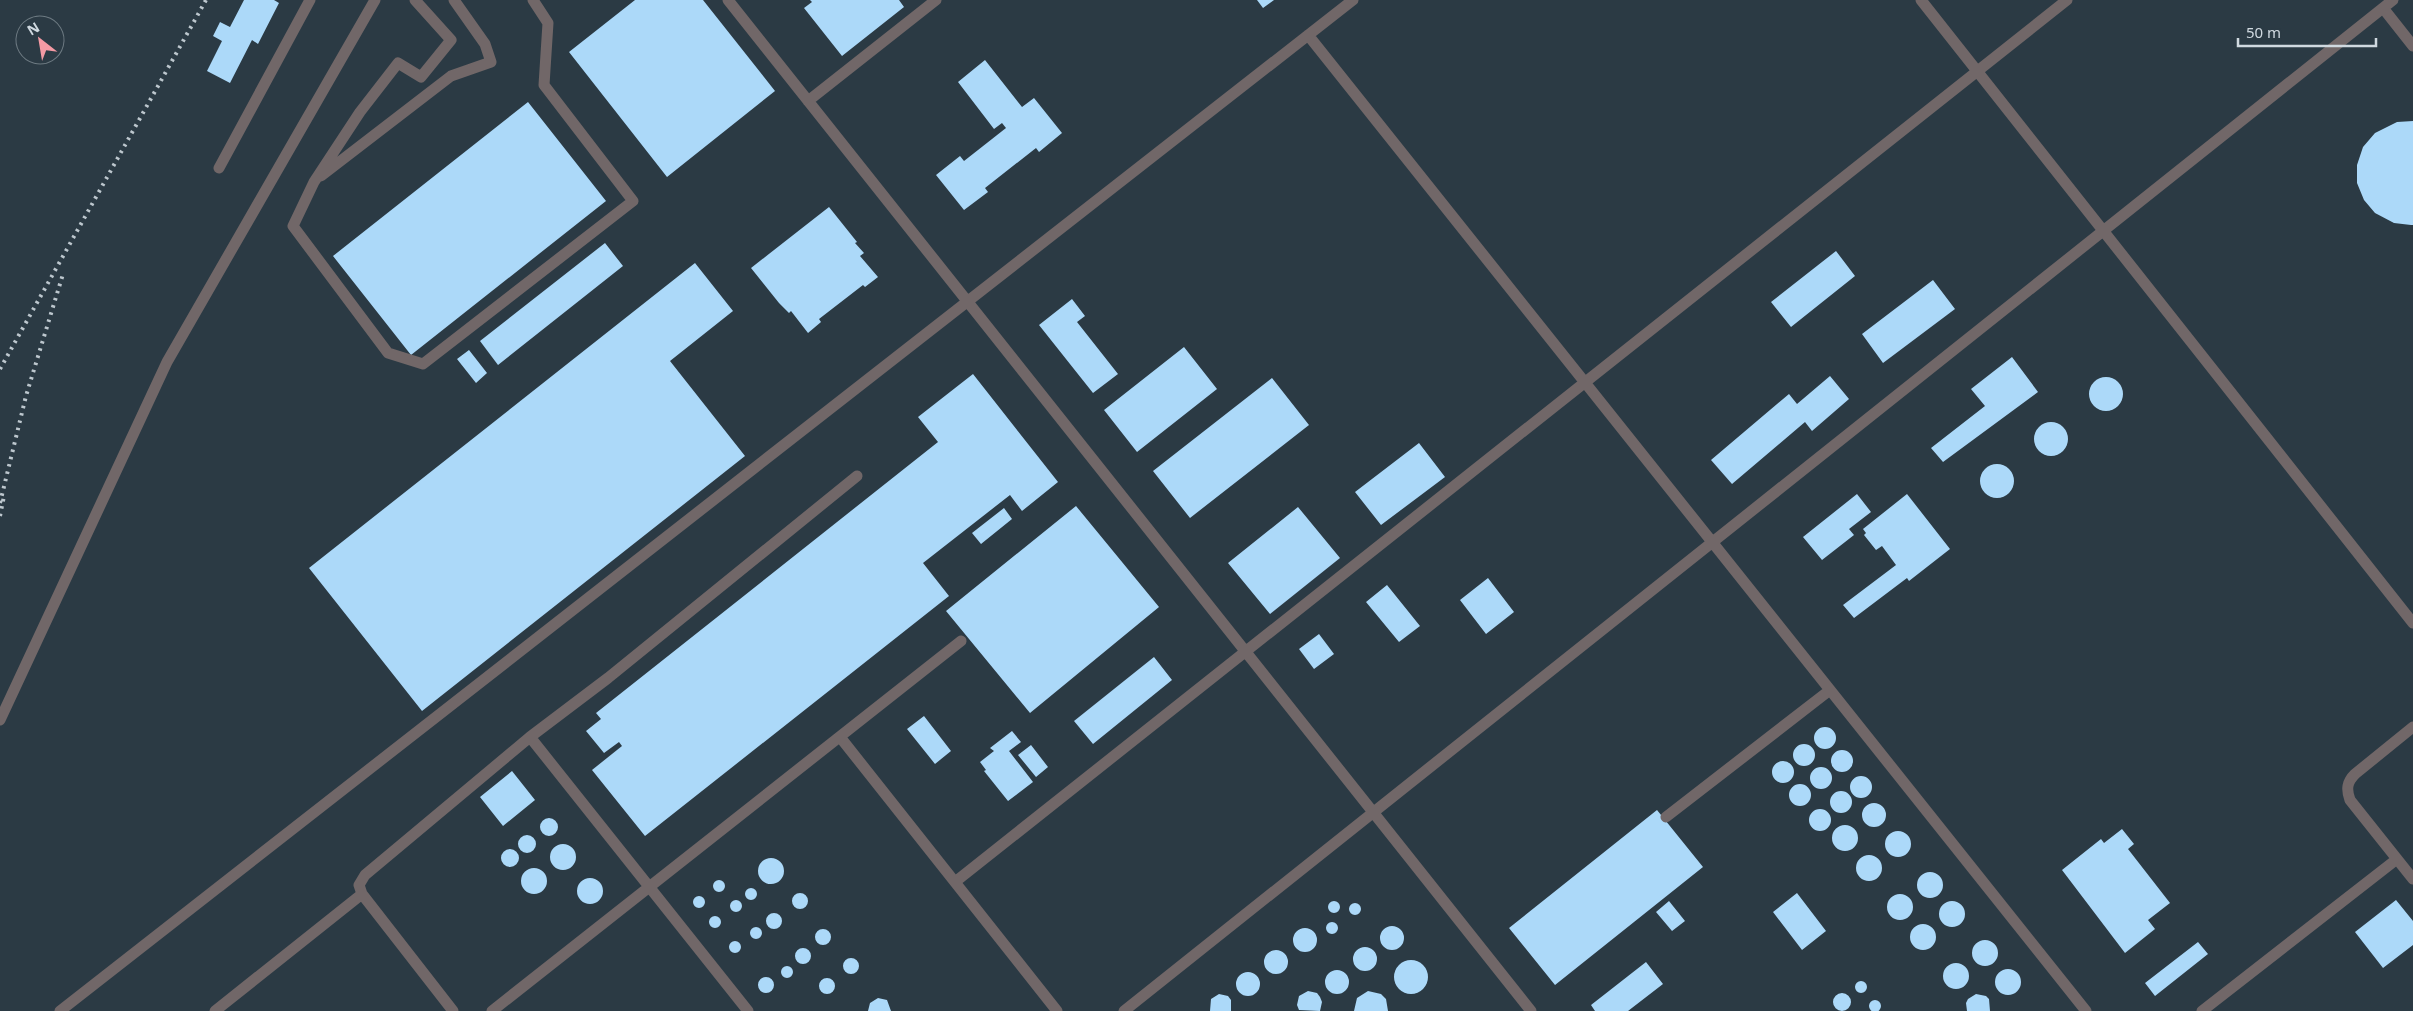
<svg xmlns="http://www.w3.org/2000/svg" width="2413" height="1011" viewBox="0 0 2413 1011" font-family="'Noto Sans',sans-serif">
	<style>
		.building { fill: #acd9f9 }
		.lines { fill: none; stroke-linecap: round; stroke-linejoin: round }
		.service { stroke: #716768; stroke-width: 11 }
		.rail { stroke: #bdc7ce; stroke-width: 4; stroke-dasharray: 2.5 5; stroke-linecap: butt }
	</style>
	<rect width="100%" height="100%" fill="#2b3a44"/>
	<!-- building -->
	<path class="building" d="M 244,0 L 274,0 L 279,3 L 258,44 L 252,40 L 230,83 L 207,71 L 222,41 L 213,36 L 220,22 L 230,27 Z
		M 635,0 L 703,0 L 775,91 L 667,177 L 569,52 Z
		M 810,0 L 899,0 L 904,7 L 842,56 L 804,8 L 812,2 Z
		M 1257,0 L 1274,0 L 1263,8 Z
		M 985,60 L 1022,107 L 1034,98 L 1062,133 L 1039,152 L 1036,148 L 985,188 L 988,192 L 964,210 L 936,175 L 960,156 L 964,161 L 1006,128 L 1002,123 L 994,129 L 958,82 Z
		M 528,102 L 606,201 L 411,355 L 333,256 Z
		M 2413,121 L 2413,225 L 2411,225 L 2394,223 L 2375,213 L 2364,200 L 2357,183 L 2357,165 L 2363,147 L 2375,133 L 2397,122 Z
		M 829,207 L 857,242 L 855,243 L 864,253 L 860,256 L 878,277 L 865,287 L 863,285 L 819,319 L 821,322 L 808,333 L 791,311 L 789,313 L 779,303 L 751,268 Z
		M 605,243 L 623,266 L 498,365 L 480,341 Z
		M 1836,251 L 1855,276 L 1791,327 L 1771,302 Z
		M 695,263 L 733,311 L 670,361 L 745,456 L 422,711 L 309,568 Z
		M 1933,280 L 1955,309 L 1883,363 L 1862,334 Z
		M 1072,299 L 1085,316 L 1077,322 L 1118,374 L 1093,393 L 1039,325 Z
		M 1184,347 L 1217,389 L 1137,452 L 1104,410 Z
		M 469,350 L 487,373 L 476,383 L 457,359 Z
		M 2012,357 L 2038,392 L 1943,462 L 1931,448 L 1985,406 L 1971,389 Z
		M 973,374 L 1058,482 L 1022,511 L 1010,495 L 923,563 L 949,596 L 645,836 L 592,770 L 622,746 L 619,742 L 604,753 L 586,731 L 601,719 L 596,713 L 938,442 L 918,417 Z
		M 1830,376 L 1849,399 L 1812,431 L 1805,422 L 1732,484 L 1711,460 L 1789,394 L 1797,404 Z
		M2089 394a17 17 0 1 1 34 0a17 17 0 1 1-34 0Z
		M 1272,378 L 1309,425 L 1190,518 L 1153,471 Z
		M2034 439a17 17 0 1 1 34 0a17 17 0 1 1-34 0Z
		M 1419,443 L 1445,477 L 1381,525 L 1355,492 Z
		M1980 481a17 17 0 1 1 34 0a17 17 0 1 1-34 0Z
		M 1857,494 L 1871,512 L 1849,529 L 1854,535 L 1822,560 L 1803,537 Z
		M 1907,494 L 1950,549 L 1909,581 L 1907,578 L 1854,618 L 1843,605 L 1896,565 L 1882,546 L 1876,550 L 1864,535 L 1866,533 L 1863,529 Z
		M 1076,506 L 1159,607 L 1030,713 L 946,611 Z
		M 1298,507 L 1340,558 L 1270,614 L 1228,563 Z
		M 1004,508 L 1012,519 L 981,544 L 972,533 Z
		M 1488,578 L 1514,612 L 1486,634 L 1460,600 Z
		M 1387,585 L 1420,626 L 1399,642 L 1366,602 Z
		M 1319,634 L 1334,654 L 1314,669 L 1299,649 Z
		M 1154,657 L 1172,680 L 1093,744 L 1074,721 Z
		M 924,716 L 951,751 L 935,764 L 907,729 Z
		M1814 738a11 11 0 1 1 22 0a11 11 0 1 1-22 0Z
		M 1012,731 L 1021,742 L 1009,751 L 1033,782 L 1008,801 L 984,771 L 986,770 L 980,762 L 994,751 L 990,748 Z
		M1793 755a11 11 0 1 1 22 0a11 11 0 1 1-22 0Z
		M 1031,745 L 1048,767 L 1036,777 L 1018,755 Z
		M1831 761a11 11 0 1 1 22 0a11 11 0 1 1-22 0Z
		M1772 772a11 11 0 1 1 22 0a11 11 0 1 1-22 0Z
		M1810 778a11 11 0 1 1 22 0a11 11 0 1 1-22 0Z
		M 512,771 L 535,800 L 503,826 L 480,797 Z
		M1850 787a11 11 0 1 1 22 0a11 11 0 1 1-22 0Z
		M1789 795a11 11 0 1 1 22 0a11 11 0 1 1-22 0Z
		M1830 802a11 11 0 1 1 22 0a11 11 0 1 1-22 0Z
		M1862 815a12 12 0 1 1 24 0a12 12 0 1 1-24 0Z
		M1809 820a11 11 0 1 1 22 0a11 11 0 1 1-22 0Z
		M 1657,810 L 1703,867 L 1555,985 L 1509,928 Z
		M540 827a9 9 0 1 1 18 0a9 9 0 1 1-18 0Z
		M1832 838a13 13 0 1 1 26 0a13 13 0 1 1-26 0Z
		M 2122,829 L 2134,844 L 2128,849 L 2170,903 L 2148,920 L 2155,929 L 2125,953 L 2062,870 L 2101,839 L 2104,843 Z
		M1885 844a13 13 0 1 1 26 0a13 13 0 1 1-26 0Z
		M518 844a9 9 0 1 1 18 0a9 9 0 1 1-18 0Z
		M550 857a13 13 0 1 1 26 0a13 13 0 1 1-26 0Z
		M501 858a9 9 0 1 1 18 0a9 9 0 1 1-18 0Z
		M1856 868a13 13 0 1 1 26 0a13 13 0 1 1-26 0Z
		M758 871a13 13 0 1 1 26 0a13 13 0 1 1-26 0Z
		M521 881a13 13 0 1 1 26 0a13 13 0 1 1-26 0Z
		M1917 885a13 13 0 1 1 26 0a13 13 0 1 1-26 0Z
		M577 891a13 13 0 1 1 26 0a13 13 0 1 1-26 0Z
		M713 886a6 6 0 1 1 12 0a6 6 0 1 1-12 0Z
		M745 894a6 6 0 1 1 12 0a6 6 0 1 1-12 0Z
		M792 901a8 8 0 1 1 16 0a8 8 0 1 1-16 0Z
		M 1797,893 L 1826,931 L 1802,950 L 1773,912 Z
		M1887 907a13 13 0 1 1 26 0a13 13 0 1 1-26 0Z
		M693 902a6 6 0 1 1 12 0a6 6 0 1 1-12 0Z
		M730 906a6 6 0 1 1 12 0a6 6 0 1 1-12 0Z
		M 2396,900 L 2413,921 L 2413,945 L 2383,968 L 2355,932 Z
		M 1669,901 L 1685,921 L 1672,931 L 1656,912 Z
		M1328 907a6 6 0 1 1 12 0a6 6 0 1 1-12 0Z
		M1939 914a13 13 0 1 1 26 0a13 13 0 1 1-26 0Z
		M1349 909a6 6 0 1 1 12 0a6 6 0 1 1-12 0Z
		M766 921a8 8 0 1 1 16 0a8 8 0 1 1-16 0Z
		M709 922a6 6 0 1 1 12 0a6 6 0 1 1-12 0Z
		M1326 928a6 6 0 1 1 12 0a6 6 0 1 1-12 0Z
		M1910 937a13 13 0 1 1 26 0a13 13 0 1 1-26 0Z
		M1380 938a12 12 0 1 1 24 0a12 12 0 1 1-24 0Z
		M750 933a6 6 0 1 1 12 0a6 6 0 1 1-12 0Z
		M1293 940a12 12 0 1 1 24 0a12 12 0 1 1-24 0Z
		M815 937a8 8 0 1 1 16 0a8 8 0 1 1-16 0Z
		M1972 953a13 13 0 1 1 26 0a13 13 0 1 1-26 0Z
		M729 947a6 6 0 1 1 12 0a6 6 0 1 1-12 0Z
		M 2198,942 L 2208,954 L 2155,996 L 2145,983 Z
		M1353 959a12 12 0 1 1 24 0a12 12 0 1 1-24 0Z
		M795 956a8 8 0 1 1 16 0a8 8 0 1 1-16 0Z
		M1264 962a12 12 0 1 1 24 0a12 12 0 1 1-24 0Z
		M843 966a8 8 0 1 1 16 0a8 8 0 1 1-16 0Z
		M1394 977a17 17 0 1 1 34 0a17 17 0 1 1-34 0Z
		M 1646,962 L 1663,984 L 1628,1011 L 1595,1011 L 1591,1005 Z
		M1943 976a13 13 0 1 1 26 0a13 13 0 1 1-26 0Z
		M781 972a6 6 0 1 1 12 0a6 6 0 1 1-12 0Z
		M1995 982a13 13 0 1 1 26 0a13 13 0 1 1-26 0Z
		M1325 982a12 12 0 1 1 24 0a12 12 0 1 1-24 0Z
		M1236 984a12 12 0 1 1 24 0a12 12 0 1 1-24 0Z
		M758 985a8 8 0 1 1 16 0a8 8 0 1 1-16 0Z
		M819 986a8 8 0 1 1 16 0a8 8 0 1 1-16 0Z
		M1855 987a6 6 0 1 1 12 0a6 6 0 1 1-12 0Z
		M 1308,991 L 1317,993 L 1320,997 L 1322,1002 L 1320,1011 L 1299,1010 L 1297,1005 L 1299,996 Z
		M 1368,991 L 1381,994 L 1386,999 L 1388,1011 L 1354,1011 L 1357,998 Z
		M1833 1002a9 9 0 1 1 18 0a9 9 0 1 1-18 0Z
		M 1219,994 L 1228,996 L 1231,1000 L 1231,1011 L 1210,1011 L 1211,999 Z
		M 1976,994 L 1986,996 L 1989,999 L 1990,1011 L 1967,1011 L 1966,1003 L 1968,999 Z
		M 878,998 L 887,1000 L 891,1011 L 868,1011 L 870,1003 Z
		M1869 1006a6 6 0 1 1 12 0a6 6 0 1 1-12 0Z"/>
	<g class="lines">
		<!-- service -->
		<path class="service" d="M 415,0 L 451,40 L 421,77 L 398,63 L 360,112 L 314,182 L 293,226 L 388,353 L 423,364 L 633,201 L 544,85 L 548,23 L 533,0
			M 728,0 L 1531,1011
			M 1921,0 L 2413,623
			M 2383,8 L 2413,46
			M 1308,35 L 2086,1011
			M 808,101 L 936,0
			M 219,168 L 310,0
			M 321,176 L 451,76 L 491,62 L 485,44 L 454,0
			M 0,720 L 167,362 L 375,0
			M 2413,727 L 2355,774 C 2347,782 2346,789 2350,800 L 2413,879
			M 530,737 L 748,1011
			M 840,737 L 1057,1011
			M 1666,817 L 1830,690
			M 955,882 L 2067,0
			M 60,1011 L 1353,0
			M 215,1011 L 362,894
			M 453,1011 L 362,894 L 359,885 L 365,875 L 530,737 L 608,678 L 857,476
			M 492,1011 L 961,641
			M 1124,1011 L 2393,0
			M 2202,1011 L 2397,859"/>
		<!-- rail -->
		<path class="rail" d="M 0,369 L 206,0
			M 0,503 L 26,396 L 63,274
			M 0,516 L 4,496"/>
	</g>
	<!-- north arrow -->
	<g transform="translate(40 40) rotate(329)"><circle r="24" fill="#2b3a44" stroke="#6d7a82"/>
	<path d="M0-4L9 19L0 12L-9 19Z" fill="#f49aa4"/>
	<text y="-8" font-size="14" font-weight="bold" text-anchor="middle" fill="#d0d9e0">N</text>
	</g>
	<!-- scale -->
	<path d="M2238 38v8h138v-8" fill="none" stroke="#d0d9e0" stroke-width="2.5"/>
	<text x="2246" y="38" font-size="15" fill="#d0d9e0" stroke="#2b3a44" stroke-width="4" paint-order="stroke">50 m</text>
</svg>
